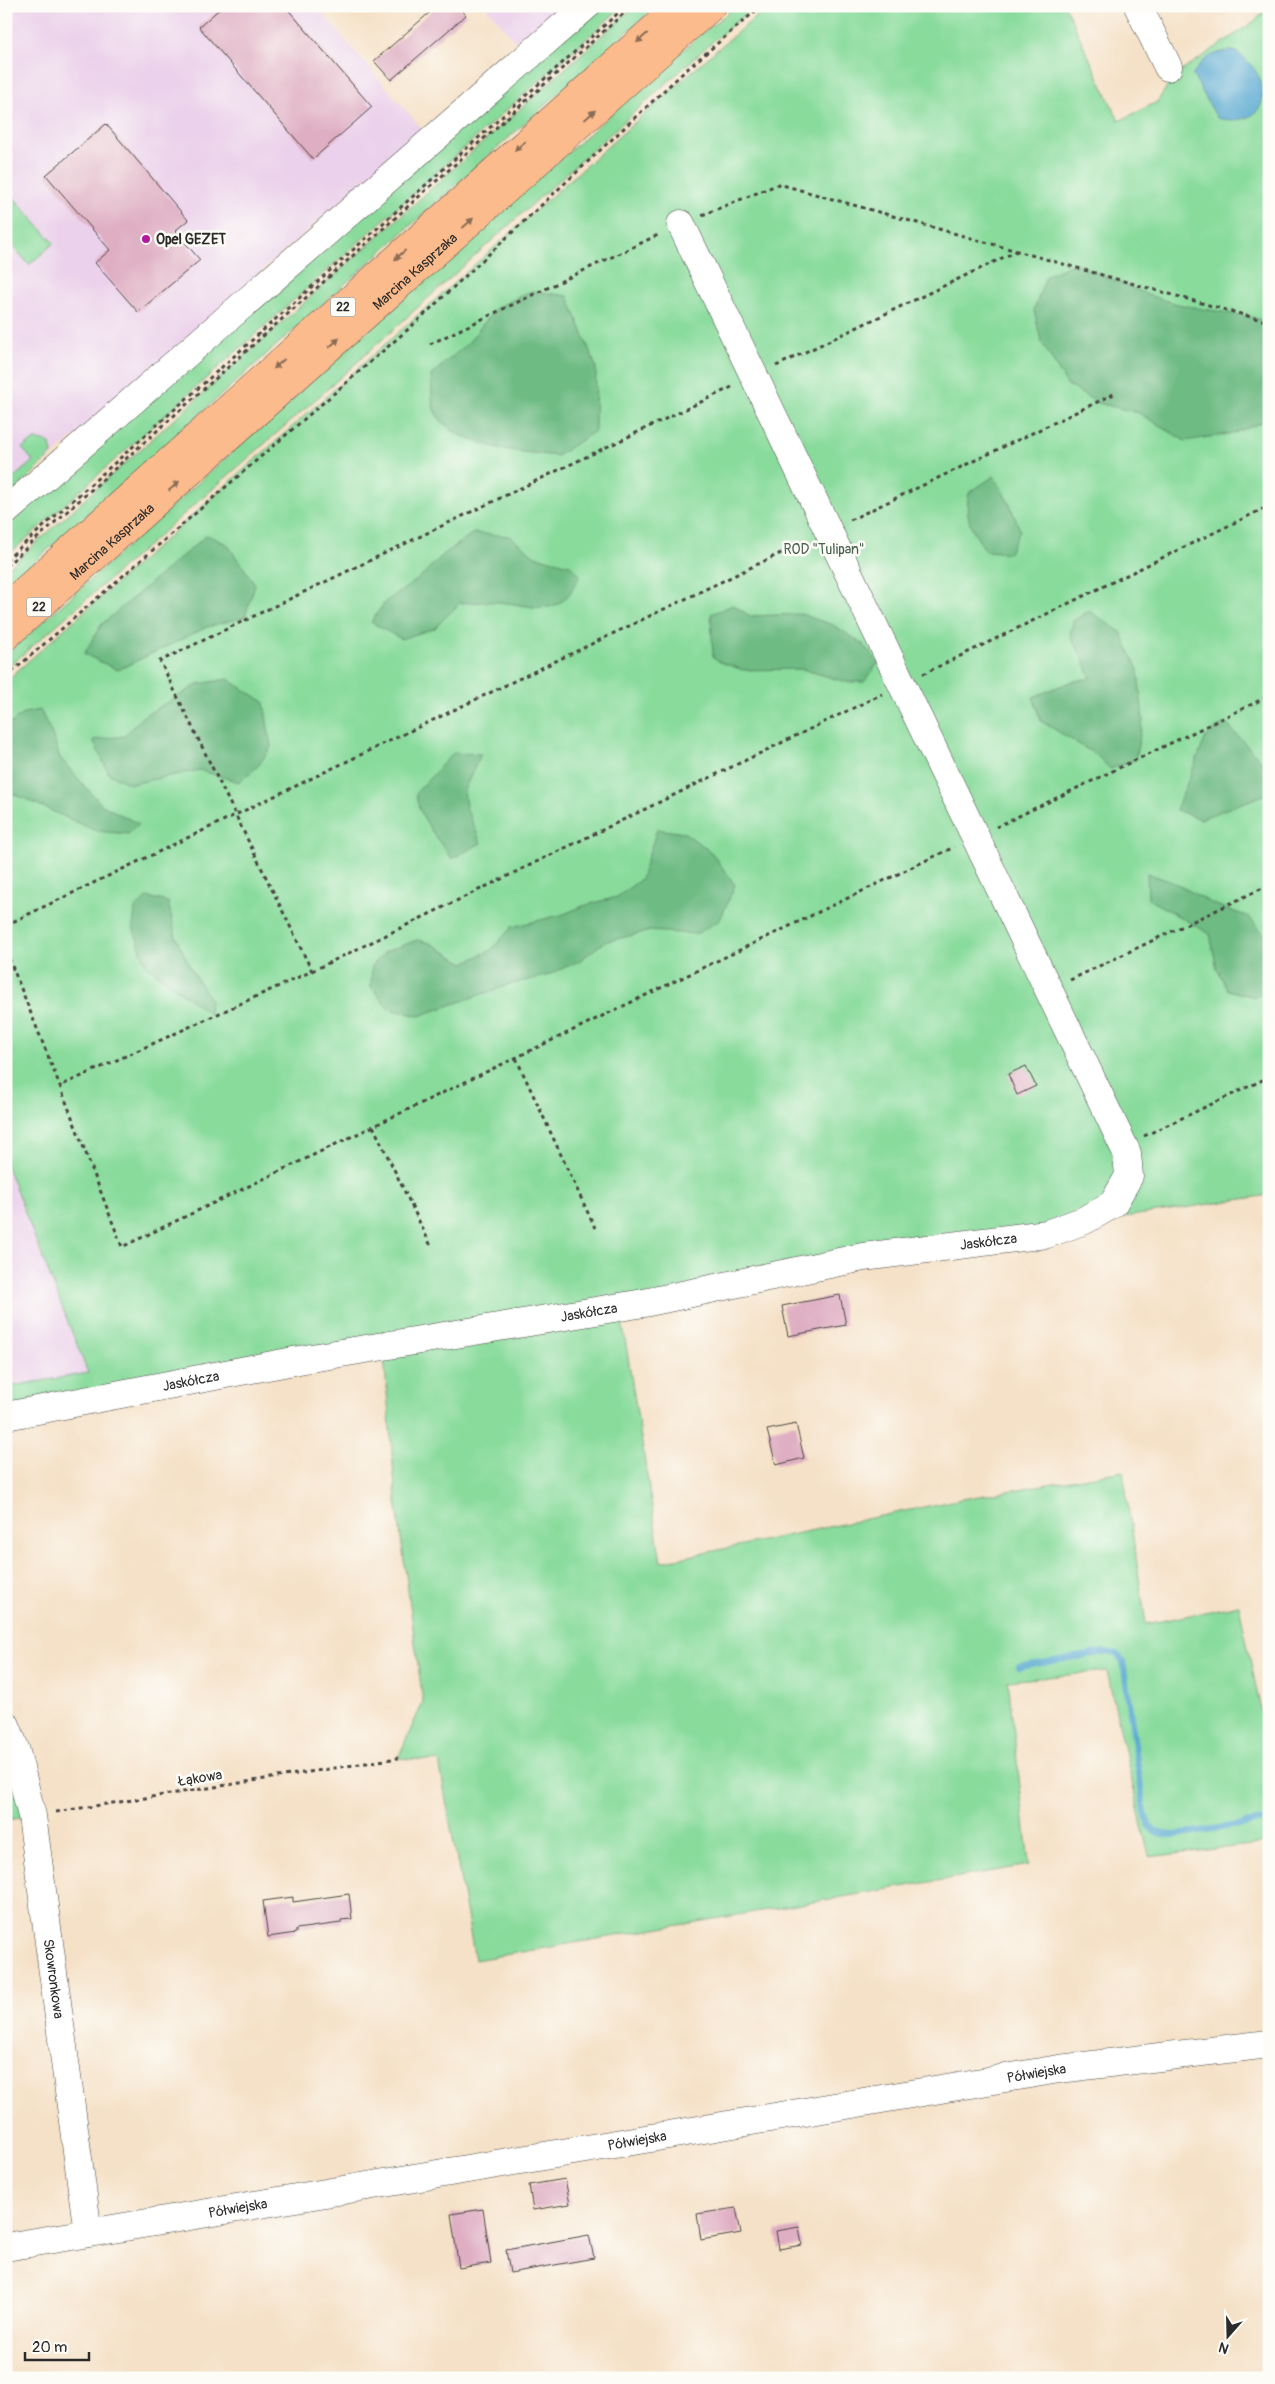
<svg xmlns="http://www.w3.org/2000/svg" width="1275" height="2384" viewBox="0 0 1275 2384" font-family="Pangolin,sans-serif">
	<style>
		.built { fill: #ebd1eb }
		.green { fill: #89db9c; stroke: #5a8364 }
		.forest { fill: #6ebb84; stroke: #4c7358 }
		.water { fill: #54a7d0; stroke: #40697e }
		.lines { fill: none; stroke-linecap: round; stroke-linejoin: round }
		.stream { stroke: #54a7d0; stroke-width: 6 }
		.building { fill: #dfaec3 }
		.minor-casing { stroke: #494642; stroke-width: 29 }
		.major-casing { stroke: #494642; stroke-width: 29 }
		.path { stroke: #494642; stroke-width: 3; stroke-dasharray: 4 4; stroke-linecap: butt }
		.minor { stroke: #fff; stroke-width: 28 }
		.major { stroke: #fbbb8c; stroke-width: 28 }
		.oneway { fill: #896c57 }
		.poi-dot { fill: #b5179e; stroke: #fdfcf7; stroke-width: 2 }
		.labels { text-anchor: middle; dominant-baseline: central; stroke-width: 5; stroke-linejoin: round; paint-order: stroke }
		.shield { fill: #fdfcf7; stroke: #6a6a68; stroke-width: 1 }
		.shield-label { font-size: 12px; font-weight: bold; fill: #2b2b2b }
		.poi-label { font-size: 14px; font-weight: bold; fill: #2b2b2b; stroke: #fdfcf7; text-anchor: start }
		.street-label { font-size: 14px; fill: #2b2b2b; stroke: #fdfcf7 }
		.park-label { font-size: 14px; fill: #47604d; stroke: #fdfcf7 }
	</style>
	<rect width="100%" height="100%" fill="#fdfcf7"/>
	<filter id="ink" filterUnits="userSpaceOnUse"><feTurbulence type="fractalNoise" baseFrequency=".02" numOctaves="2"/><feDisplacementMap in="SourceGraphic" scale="10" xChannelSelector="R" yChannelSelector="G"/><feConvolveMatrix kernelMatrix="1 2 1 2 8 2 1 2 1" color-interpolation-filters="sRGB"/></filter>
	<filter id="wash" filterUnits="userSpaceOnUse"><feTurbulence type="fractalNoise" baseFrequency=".0096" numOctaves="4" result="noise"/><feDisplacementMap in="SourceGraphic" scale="20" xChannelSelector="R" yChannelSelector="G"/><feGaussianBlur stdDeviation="1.12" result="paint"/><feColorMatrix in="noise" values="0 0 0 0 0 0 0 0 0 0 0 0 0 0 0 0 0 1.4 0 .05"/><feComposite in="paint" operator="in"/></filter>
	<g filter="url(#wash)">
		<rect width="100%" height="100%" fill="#f5e1c7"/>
		<!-- built -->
		<path class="built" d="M 6,6 L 316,6 L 422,129 L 6,497 Z
			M 485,6 L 564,6 L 518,44 Z
			M 6,1164 L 72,1333 L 98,1398 L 6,1413 Z"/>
		<!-- green -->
		<path class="green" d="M 596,6 L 623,6 L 6,557 L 6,524 Z
			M 635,6 L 656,6 L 6,587 L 6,570 Z
			M 736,6 L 755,6 L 711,43 L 324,392 L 6,669 L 6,655 L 485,226 L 699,36 Z
			M 769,6 L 1065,6 L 1119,121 L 1157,102 L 1174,76 L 1256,20 L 1269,6 L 1269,1195 L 1072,1225 L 6,1415 L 6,1387 L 88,1373 L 6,1164 L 6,681 L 714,52 Z
			M 6,189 L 54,243 L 29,265 L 6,238 Z
			M 35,440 L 44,441 L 50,444 L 52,454 L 6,500 L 6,484 L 33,461 L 22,448 Z
			M 622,1320 L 661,1562 L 962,1499 L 1123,1471 L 1146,1624 L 1239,1605 L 1269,1750 L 1269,1853 L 1266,1843 L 1149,1857 L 1107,1671 L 1008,1681 L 1029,1865 L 475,1960 L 439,1761 L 398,1758 L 423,1702 L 396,1500 L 384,1356 Z
			M 6,1725 L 32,1816 L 6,1820 Z"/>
		<!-- forest -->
		<path class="forest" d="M 1074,263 C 1104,275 1133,290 1163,300 C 1198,311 1234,311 1269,322 L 1269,422 L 1260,423 L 1234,433 L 1185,441 L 1139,413 L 1098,403 L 1067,385 L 1041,341 L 1034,310 L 1046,276 Z
			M 531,291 L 568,296 L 596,367 L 595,431 L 557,456 C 519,451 460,449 436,414 C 431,405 432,386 431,375 L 468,343 L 496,308 Z
			M 994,476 L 1010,505 L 1020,530 L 1009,553 L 986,551 C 972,530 964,519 969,493 Z
			M 473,533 L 510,536 L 535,556 L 570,565 L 580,575 C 560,621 538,606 499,602 C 486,601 472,603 460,603 L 435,628 L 401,639 L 371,622 L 385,602 L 417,580 L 444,554 Z
			M 207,535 L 227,544 L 255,584 L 245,617 L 207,627 L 118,670 L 84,654 L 101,625 Z
			M 733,605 L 750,616 L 801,614 L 833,625 L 863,644 L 878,663 L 864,682 L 846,682 L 802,669 L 743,670 L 720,662 L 713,657 L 711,614 Z
			M 1089,611 L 1121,632 L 1138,670 L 1143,720 L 1135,760 L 1110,769 L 1095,754 L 1041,721 L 1033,697 L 1070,682 L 1091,678 L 1081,654 L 1070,637 L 1073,621 Z
			M 228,679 L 264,702 L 271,747 L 258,766 L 239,782 L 199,770 L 131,784 L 109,774 L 93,740 L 124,736 L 142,717 L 199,684 Z
			M 40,710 L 52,734 L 60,758 L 82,783 L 102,805 L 139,824 L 129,834 L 96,831 L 10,792 L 6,792 L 6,727 L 24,713 Z
			M 1225,722 L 1264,764 L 1269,764 L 1269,793 L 1200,819 L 1176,810 L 1206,737 Z
			M 453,753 L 481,754 L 464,790 L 466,807 L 481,843 L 452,859 C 440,842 416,814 416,793 Z
			M 657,829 L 685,833 L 712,853 L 735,885 L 720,920 L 696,934 L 650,931 L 604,942 L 579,961 L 546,976 L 511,984 L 419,1016 L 389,1009 L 371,987 L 372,966 L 385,952 L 417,940 L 430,943 L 464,963 L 491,950 L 512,927 L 564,914 L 583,906 L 617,897 L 641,879 Z
			M 1147,873 L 1177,884 L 1213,904 L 1249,917 L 1269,940 L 1269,991 L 1255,997 L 1228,990 L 1217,969 L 1210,934 L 1148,899 Z
			M 147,897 L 168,902 L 176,937 L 191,969 L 210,999 L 209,1014 L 146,965 L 133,927 L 135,909 Z"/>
		<!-- water -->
		<path class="water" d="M 1234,51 C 1275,74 1275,131 1217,118 L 1193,75 C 1202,58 1215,51 1234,51 Z"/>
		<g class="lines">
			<!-- stream -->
			<path class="stream" d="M 1019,1667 L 1105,1652 L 1117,1654 L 1123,1661 L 1144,1809 C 1149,1830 1153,1835 1176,1835 L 1269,1820"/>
		</g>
		<g id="blocks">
			<!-- building -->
			<path class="building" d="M 223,6 L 285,6 L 372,107 L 313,159 L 199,27 Z
				M 437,6 L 458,6 L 466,15 L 391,80 L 374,61 Z
				M 106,124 L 188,220 L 175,231 L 200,260 L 138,312 L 95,263 L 110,250 L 46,175 Z
				M 1026,1066 L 1036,1086 L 1017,1095 L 1008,1074 Z
				M 840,1295 L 846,1325 L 788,1336 L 782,1306 Z
				M 796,1424 L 804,1458 L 776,1465 L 767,1430 Z
				M 349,1894 L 352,1919 L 341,1920 L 341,1923 L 296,1929 L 296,1933 L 268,1937 L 263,1901 L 293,1897 L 293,1902 Z
				M 565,2179 L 570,2204 L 533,2210 L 529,2185 Z
				M 736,2208 L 741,2233 L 701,2240 L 697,2214 Z
				M 483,2209 L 491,2263 L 459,2268 L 451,2214 Z
				M 799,2227 L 802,2245 L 779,2249 L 776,2231 Z
				M 589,2235 L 594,2258 L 510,2273 L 506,2250 Z"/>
		</g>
	</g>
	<g filter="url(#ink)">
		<use href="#blocks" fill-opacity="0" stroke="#494642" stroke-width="1"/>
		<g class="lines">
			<!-- minor casing -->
			<g class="minor-casing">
				<g id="minor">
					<path d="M 1138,6 L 1168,67"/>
					<path d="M 6,511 L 586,6"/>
					<path id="s1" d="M 6,1416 L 299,1360 L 644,1303 L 863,1257 L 1047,1234 L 1085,1220 L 1113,1204 L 1129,1176 L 1127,1153 L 681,224"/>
					<path id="s2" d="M 6,1725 L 15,1748 L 32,1816 L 88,2233"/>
					<path id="s3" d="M 6,2247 L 1059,2069 L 1269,2044"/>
				</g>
			</g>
			<!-- major casing -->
			<g class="major-casing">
				<g id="major">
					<path d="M 6,607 L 679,6"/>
					<path id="s4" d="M 6,636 L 712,6"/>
				</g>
			</g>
			<!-- path -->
			<path class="path" d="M 702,215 L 779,184 L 1269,322
				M 430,344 L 660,234
				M 776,366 L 1017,251
				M 732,387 L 160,661 L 312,971 L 60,1086 L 122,1247 L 954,847
				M 850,520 L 1114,394
				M 6,560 L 626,6
				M 6,566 L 632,6
				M 923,674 L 1269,506
				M 6,677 L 413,325 L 685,71 L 761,6
				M 996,827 L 1269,696
				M 6,925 L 806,541
				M 6,951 L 60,1086
				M 312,971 L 882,694
				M 1070,980 L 1269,885
				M 516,1058 L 595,1228
				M 373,1126 L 432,1248
				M 1144,1136 L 1269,1077
				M 56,1812 L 398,1758"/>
			<!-- minor -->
			<use href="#minor" class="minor"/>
			<!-- major -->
			<use href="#major" class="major"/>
		</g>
		<!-- one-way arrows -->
		<defs><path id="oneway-solid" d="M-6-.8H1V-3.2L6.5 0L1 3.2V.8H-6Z" transform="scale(1.25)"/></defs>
		<g class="oneway">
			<use href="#oneway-solid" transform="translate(642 38) rotate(139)"/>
			<use href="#oneway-solid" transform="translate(590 115) rotate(-42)"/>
			<use href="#oneway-solid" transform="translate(520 146) rotate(138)"/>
			<use href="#oneway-solid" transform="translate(468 223) rotate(-42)"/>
			<use href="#oneway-solid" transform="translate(400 255) rotate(138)"/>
			<use href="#oneway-solid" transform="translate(334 343) rotate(-42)"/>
			<use href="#oneway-solid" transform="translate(279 364) rotate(138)"/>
			<use href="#oneway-solid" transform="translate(174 486) rotate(-42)"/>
		</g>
	</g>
	<!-- markers -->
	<circle class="poi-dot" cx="146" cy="239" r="5"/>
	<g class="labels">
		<!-- shield labels -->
		<g class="shield">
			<rect x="330.5" y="297.5" width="25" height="19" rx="4"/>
			<rect x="26.5" y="597.5" width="25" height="19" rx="4"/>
		</g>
		<g class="shield-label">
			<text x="343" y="307">22</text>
			<text x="39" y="607">22</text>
		</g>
		<!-- poi labels -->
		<g class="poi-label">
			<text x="156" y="239">Opel GEZET</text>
		</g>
		<!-- street labels -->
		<g class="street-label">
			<text stroke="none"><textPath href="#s4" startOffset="548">Marcina Kasprzaka</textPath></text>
			<text stroke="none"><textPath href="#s4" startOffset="142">Marcina Kasprzaka</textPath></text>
			<text stroke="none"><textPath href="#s1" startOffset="998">Jaskółcza</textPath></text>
			<text stroke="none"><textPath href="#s1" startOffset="592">Jaskółcza</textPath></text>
			<text stroke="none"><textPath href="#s1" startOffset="188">Jaskółcza</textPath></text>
			<text transform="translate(200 1778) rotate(-9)">Łąkowa</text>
			<text stroke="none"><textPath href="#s2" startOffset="259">Skowronkowa</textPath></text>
			<text stroke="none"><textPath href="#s3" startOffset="1045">Półwiejska</textPath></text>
			<text stroke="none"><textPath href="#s3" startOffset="640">Półwiejska</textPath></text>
			<text stroke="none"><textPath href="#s3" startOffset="235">Półwiejska</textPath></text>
		</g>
		<!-- park labels -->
		<g class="park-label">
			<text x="824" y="549">ROD "Tulipan"</text>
		</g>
	</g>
	<!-- margin -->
	<rect width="1275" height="2384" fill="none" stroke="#fdfcf7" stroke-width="25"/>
	<!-- north arrow -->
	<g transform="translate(1228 2336) rotate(200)" stroke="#fdfcf7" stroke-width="4" paint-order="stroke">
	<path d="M0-4L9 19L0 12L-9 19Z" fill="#2b2b2b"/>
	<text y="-8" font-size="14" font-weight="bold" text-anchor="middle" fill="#2b2b2b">N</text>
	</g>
	<!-- scale -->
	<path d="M25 2352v8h64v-8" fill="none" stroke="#2b2b2b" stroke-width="2.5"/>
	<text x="32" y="2352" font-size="15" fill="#2b2b2b" stroke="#fdfcf7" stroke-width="4" paint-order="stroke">20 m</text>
</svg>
